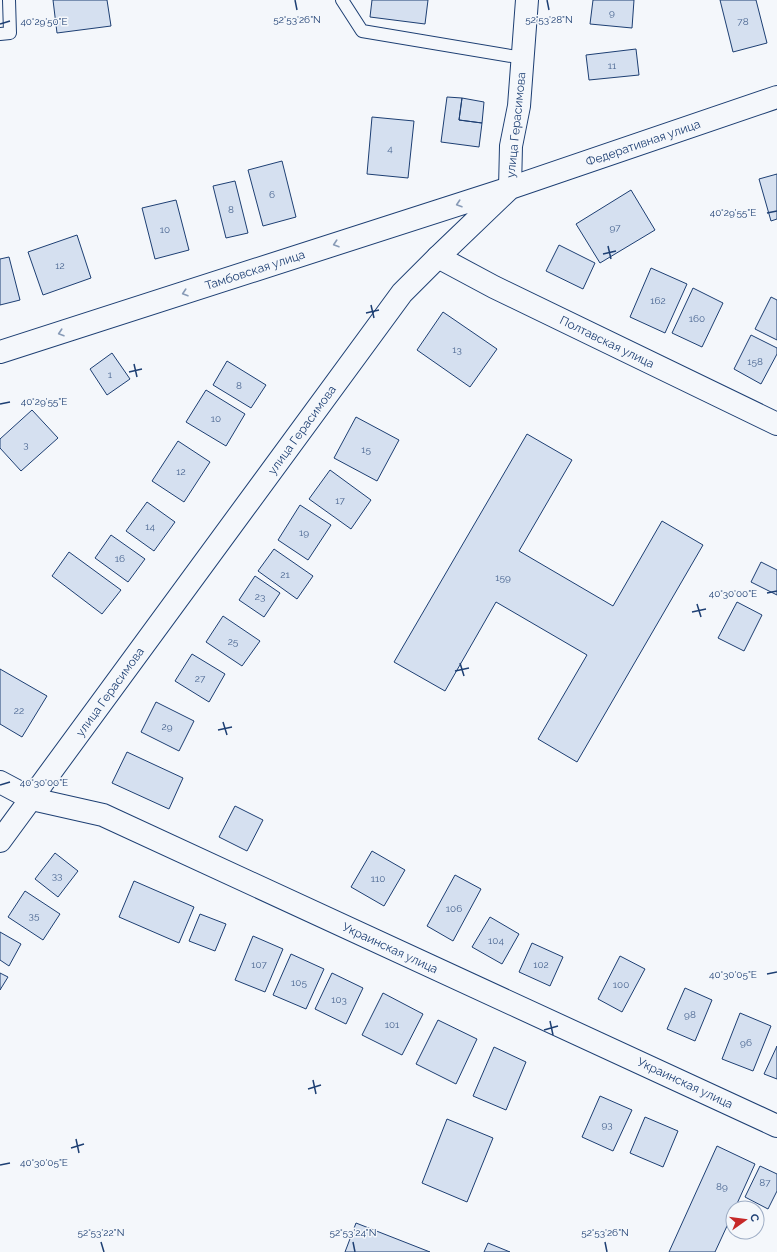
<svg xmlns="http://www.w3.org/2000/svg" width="777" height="1252" viewBox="0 0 777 1252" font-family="Raleway,sans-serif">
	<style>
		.building { fill: #d5e0f0; stroke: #1d3f73 }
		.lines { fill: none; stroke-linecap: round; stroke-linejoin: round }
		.service-casing { stroke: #1d3f73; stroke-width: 14 }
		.minor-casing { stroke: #1d3f73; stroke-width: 24 }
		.tertiary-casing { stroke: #1d3f73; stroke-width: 24 }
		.primary-casing { stroke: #1d3f73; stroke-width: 24 }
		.service { stroke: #f4f7fb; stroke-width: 12 }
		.minor { stroke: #f4f7fb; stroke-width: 22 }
		.tertiary { stroke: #f4f7fb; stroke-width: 22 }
		.primary { stroke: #f4f7fb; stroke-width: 22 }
		.oneway { stroke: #889bb7 }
		.ticks { fill: none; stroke: #1d3f73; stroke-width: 1.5 }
		.labels { text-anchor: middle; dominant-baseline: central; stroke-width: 3; stroke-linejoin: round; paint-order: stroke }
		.number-label { font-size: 10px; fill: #4b6792 }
		.street-label { font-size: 12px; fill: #1d3f73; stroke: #f4f7fb }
		.ticks-label { font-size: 10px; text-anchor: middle; fill: #1d3f73; stroke: #f4f7fb; stroke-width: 3; stroke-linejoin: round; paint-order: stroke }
	</style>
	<rect width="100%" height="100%" fill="#f4f7fb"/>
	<!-- building -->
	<path class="building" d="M 53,0 L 107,0 L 111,26 L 57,33 Z
		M 372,0 L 428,0 L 425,24 L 370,17 Z
		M 593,0 L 634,0 L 632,28 L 590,24 Z
		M 720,0 L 756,0 L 767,43 L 733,52 Z
		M 636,49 L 639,75 L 589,80 L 586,55 Z
		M 447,97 L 462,98 L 459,120 L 482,123 L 479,147 L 441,142 Z
		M 462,98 L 484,102 L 482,123 L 459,120 Z
		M 372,117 L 414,121 L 408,178 L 367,174 Z
		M 282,161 L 296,217 L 263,226 L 248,170 Z
		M 777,174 L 777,219 L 771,221 L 759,179 Z
		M 235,181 L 248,233 L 226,238 L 213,186 Z
		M 631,190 L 655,230 L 600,263 L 576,224 Z
		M 176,200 L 189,250 L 155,259 L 142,208 Z
		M 77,235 L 91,278 L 43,295 L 28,252 Z
		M 559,245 L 595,263 L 583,289 L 546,271 Z
		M 9,257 L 20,300 L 0,305 L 0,259 Z
		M 651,268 L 687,284 L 665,333 L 630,317 Z
		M 693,288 L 723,303 L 702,347 L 672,333 Z
		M 771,297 L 777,300 L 777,340 L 755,329 Z
		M 443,312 L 497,349 L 470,387 L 417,350 Z
		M 751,335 L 777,348 L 777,354 L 761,384 L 734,369 Z
		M 112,353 L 130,379 L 107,395 L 90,369 Z
		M 227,361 L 266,385 L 251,408 L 213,385 Z
		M 206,390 L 245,414 L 226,446 L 186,422 Z
		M 32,410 L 58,438 L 21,471 L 0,448 L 0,439 Z
		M 356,417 L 399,440 L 377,481 L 334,458 Z
		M 527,434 L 572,460 L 519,551 L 613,606 L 662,521 L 703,545 L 577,762 L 538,739 L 587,655 L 496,602 L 445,691 L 394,662 Z
		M 178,441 L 210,462 L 184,502 L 152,481 Z
		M 330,470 L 371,500 L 351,529 L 309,499 Z
		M 147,502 L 175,522 L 154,551 L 126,531 Z
		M 300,505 L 331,525 L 308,560 L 278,540 Z
		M 111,535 L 145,559 L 128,582 L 95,558 Z
		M 274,549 L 313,576 L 297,599 L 258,571 Z
		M 69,552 L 121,590 L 102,614 L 52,576 Z
		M 761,562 L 777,570 L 777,595 L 751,582 Z
		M 255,576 L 280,593 L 264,617 L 239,600 Z
		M 737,602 L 762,615 L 744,651 L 718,638 Z
		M 223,616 L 260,641 L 242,666 L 206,642 Z
		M 192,654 L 225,674 L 209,702 L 175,681 Z
		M 0,669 L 47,696 L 22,737 L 0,724 Z
		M 156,702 L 194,721 L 179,751 L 141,732 Z
		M 127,752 L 183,778 L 169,809 L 112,783 Z
		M 235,806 L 263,820 L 247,851 L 219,837 Z
		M 372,851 L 405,870 L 384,906 L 351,887 Z
		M 55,853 L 78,871 L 58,897 L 35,879 Z
		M 455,875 L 481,889 L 453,941 L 427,926 Z
		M 134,881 L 194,907 L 179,943 L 119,917 Z
		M 25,891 L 60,914 L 43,940 L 8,917 Z
		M 200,914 L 226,924 L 215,951 L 189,941 Z
		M 490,917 L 519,934 L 502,964 L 472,947 Z
		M 0,932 L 21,944 L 9,966 L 0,960 Z
		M 253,936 L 283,949 L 265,992 L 235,980 Z
		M 532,943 L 563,957 L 550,986 L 519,972 Z
		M 291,954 L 324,969 L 306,1009 L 273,995 Z
		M 620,956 L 645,969 L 622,1012 L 598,999 Z
		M 0,973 L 8,977 L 0,990 Z
		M 332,973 L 363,988 L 346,1024 L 315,1009 Z
		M 685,988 L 712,1000 L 695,1041 L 667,1029 Z
		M 383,993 L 423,1014 L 402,1055 L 362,1035 Z
		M 740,1013 L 771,1026 L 753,1071 L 722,1059 Z
		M 438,1020 L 477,1039 L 456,1084 L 416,1064 Z
		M 777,1046 L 777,1079 L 764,1074 Z
		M 494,1047 L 526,1062 L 506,1110 L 473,1096 Z
		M 600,1096 L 632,1110 L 613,1151 L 582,1137 Z
		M 645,1117 L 678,1131 L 663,1167 L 630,1153 Z
		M 447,1119 L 493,1138 L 467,1202 L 422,1183 Z
		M 717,1146 L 755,1164 L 735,1208 L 733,1208 L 733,1213 L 715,1252 L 669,1252 Z
		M 760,1166 L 777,1174 L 777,1191 L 768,1209 L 745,1197 Z
		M 356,1223 L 430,1252 L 345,1252 Z
		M 488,1243 L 510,1252 L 484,1252 Z"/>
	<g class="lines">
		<!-- service casing -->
		<g class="service-casing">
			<path id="service" d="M 342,0 L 362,31 L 523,58
				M 0,34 L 10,33 L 9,0"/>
		</g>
		<!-- minor casing -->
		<g class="minor-casing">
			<path id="minor" d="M 510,188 L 511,146 L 519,106 L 527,0
				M 0,782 L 32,799 L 103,815 L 777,1126"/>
		</g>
		<!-- tertiary casing -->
		<g class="tertiary-casing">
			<path id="tertiary" d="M 438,257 L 494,287 L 777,424"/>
		</g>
		<!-- primary casing -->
		<g class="primary-casing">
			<path id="primary" d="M 0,352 L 510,188 L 777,97
				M 0,841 L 402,293 L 438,257 L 510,188"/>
		</g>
		<!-- service -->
		<use href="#service" class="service"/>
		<!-- minor -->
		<use href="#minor" class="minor"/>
		<!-- tertiary -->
		<use href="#tertiary" class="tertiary"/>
		<!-- primary -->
		<use href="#primary" class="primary"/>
	</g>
	<!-- one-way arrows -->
	<defs><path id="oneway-chevron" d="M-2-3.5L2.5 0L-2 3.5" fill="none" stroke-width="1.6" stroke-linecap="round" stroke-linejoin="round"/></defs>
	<g class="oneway">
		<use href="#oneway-chevron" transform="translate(459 204) rotate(162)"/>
		<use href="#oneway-chevron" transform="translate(336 244) rotate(162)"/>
		<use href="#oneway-chevron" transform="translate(185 293) rotate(162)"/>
		<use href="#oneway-chevron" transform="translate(61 333) rotate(162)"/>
	</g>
	<!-- ticks -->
	<path class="ticks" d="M 295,0 L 297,10M 547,0 L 549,10M 0,24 L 10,21M 767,213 L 777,211M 608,246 L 611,259M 603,254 L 616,251M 371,305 L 374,318M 366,313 L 379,310M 134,364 L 137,377M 129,372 L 142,369M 0,404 L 10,402M 767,593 L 777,591M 697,604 L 701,617M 692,612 L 706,609M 460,663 L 464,676M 455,671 L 469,668M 223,722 L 227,735M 218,730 L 232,727M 0,785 L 10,782M 767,974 L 777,972M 550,1021 L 553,1035M 544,1030 L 558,1026M 313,1080 L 316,1094M 308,1089 L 321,1085M 76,1139 L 79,1153M 71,1148 L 84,1144M 0,1165 L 10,1163M 101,1242 L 104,1252M 353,1242 L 355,1252M 605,1242 L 607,1252"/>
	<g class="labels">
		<!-- number labels -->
		<g class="number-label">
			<text x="612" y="12">9</text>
			<text x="743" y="21">78</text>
			<text x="612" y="65">11</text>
			<text x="390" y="148">4</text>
			<text x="272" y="194">6</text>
			<text x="231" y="209">8</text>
			<text x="615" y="227">97</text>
			<text x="165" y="229">10</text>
			<text x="60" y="265">12</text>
			<text x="658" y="300">162</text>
			<text x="697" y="318">160</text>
			<text x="457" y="349">13</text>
			<text x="755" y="361">158</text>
			<text x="110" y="374">1</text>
			<text x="239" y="385">8</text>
			<text x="216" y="418">10</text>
			<text x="26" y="444">3</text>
			<text x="366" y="449">15</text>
			<text x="181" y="471">12</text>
			<text x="340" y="500">17</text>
			<text x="150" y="526">14</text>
			<text x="304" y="532">19</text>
			<text x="120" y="558">16</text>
			<text x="285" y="574">21</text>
			<text x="503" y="577">159</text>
			<text x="260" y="596">23</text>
			<text x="233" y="641">25</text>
			<text x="200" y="678">27</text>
			<text x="19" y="710">22</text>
			<text x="167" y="726">29</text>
			<text x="57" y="875">33</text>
			<text x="378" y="878">110</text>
			<text x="454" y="908">106</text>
			<text x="34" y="915">35</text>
			<text x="496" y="940">104</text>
			<text x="259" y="964">107</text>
			<text x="541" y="964">102</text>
			<text x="299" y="982">105</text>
			<text x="621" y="984">100</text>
			<text x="339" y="999">103</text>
			<text x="690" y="1014">98</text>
			<text x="392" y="1024">101</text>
			<text x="746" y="1042">96</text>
			<text x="607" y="1124">93</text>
			<text x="765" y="1182">87</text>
			<text x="722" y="1186">89</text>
		</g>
		<!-- street labels -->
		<g class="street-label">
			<text transform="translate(516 125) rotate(-84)">улица Герасимова</text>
			<text transform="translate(643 143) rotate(-19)">Федеративная улица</text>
			<text transform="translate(255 270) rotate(-18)">Тамбовская улица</text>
			<text transform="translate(607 342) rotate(26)">Полтавская улица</text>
			<text transform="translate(302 430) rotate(-54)">улица Герасимова</text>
			<text transform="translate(110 692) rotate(-54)">улица Герасимова</text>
			<text transform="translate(390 948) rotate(25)">Украинская улица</text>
			<text transform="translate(685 1083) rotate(25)">Украинская улица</text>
		</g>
	</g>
	<g class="ticks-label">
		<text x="297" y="23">52°53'26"N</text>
		<text x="549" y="23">52°53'28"N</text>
		<text x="44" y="25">40°29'50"E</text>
		<text x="733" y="216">40°29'55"E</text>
		<text x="44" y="405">40°29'55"E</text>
		<text x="733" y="597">40°30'00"E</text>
		<text x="44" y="786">40°30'00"E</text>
		<text x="733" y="978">40°30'05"E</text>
		<text x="44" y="1166">40°30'05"E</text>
		<text x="101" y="1236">52°53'22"N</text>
		<text x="353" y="1236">52°53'24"N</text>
		<text x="605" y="1236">52°53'26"N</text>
	</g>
	<!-- north arrow -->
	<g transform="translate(745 1220) rotate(76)"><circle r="19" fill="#f4f7fb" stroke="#9eadc5"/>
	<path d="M0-3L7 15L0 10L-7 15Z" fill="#c62828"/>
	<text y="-6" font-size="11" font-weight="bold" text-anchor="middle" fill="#1d3f73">С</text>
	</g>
</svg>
